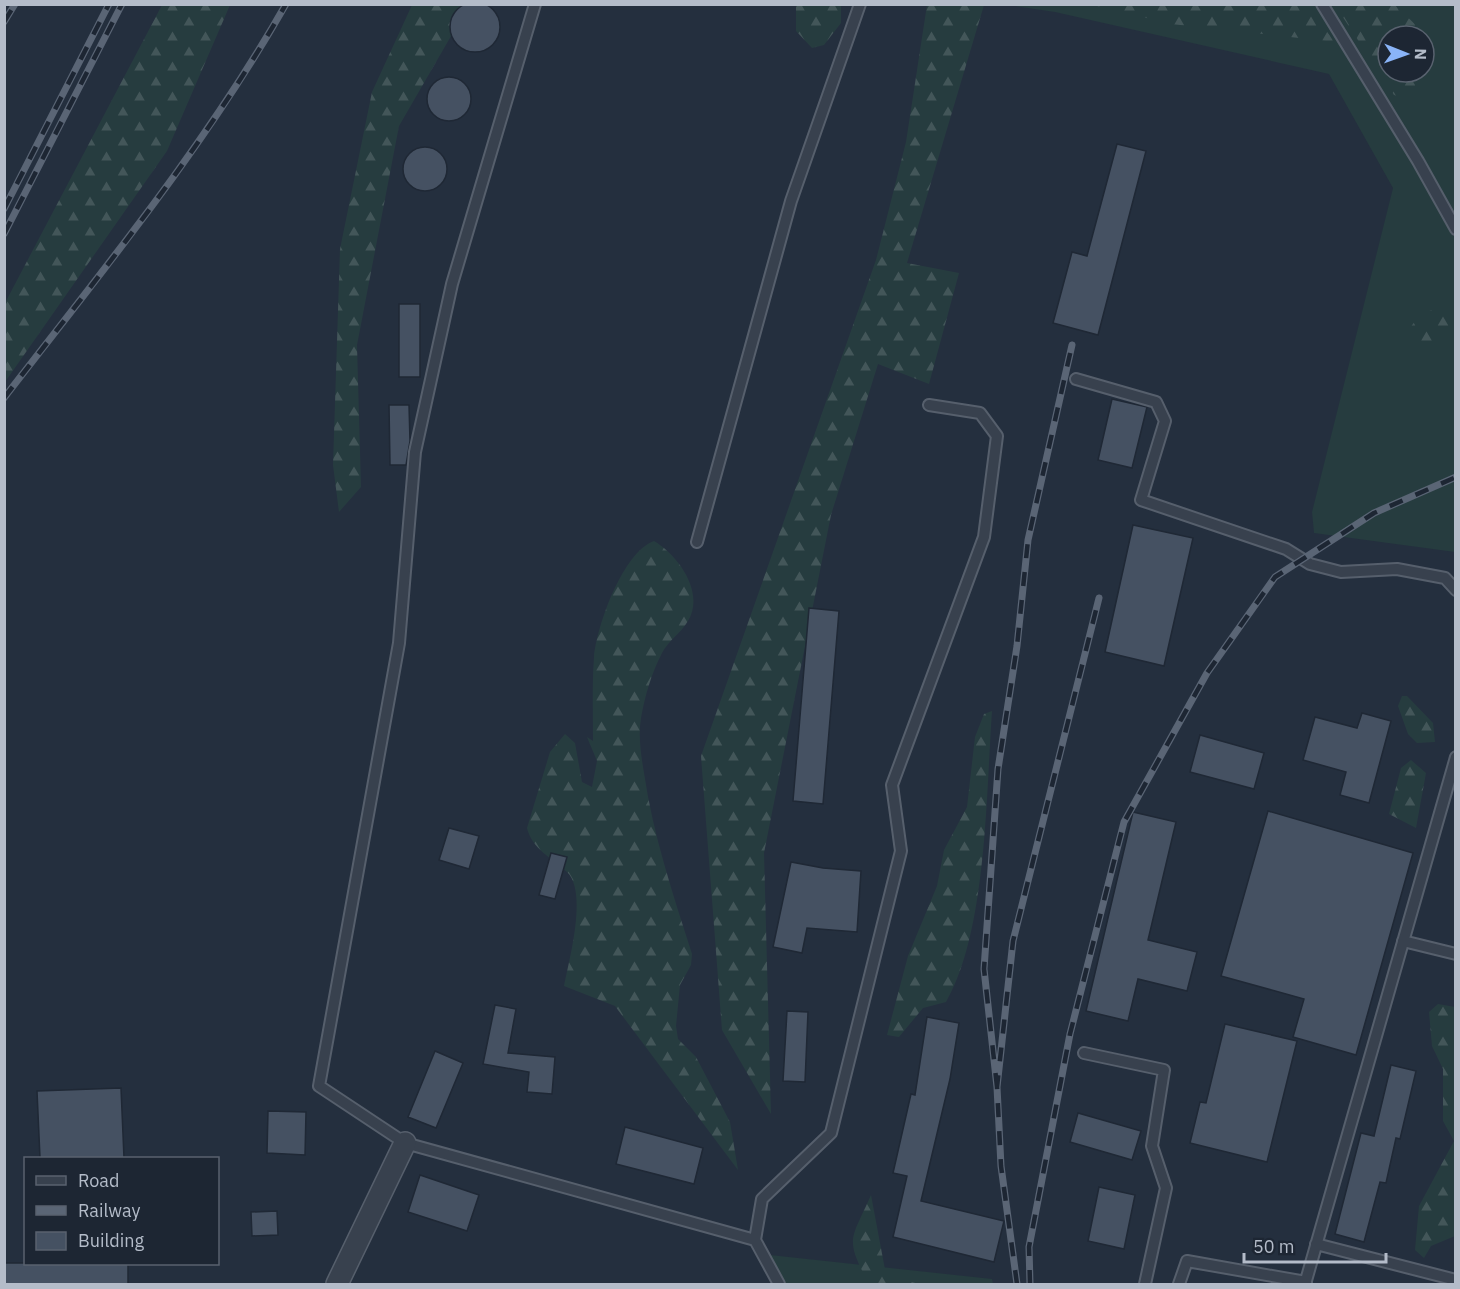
<svg xmlns="http://www.w3.org/2000/svg" width="1460" height="1289" viewBox="0 0 1460 1289" font-family="'IBM Plex Sans',sans-serif">
	<style>
		.grass { fill: #263c3f; fill-rule: evenodd }
		.forest { fill: url(#forest-firs) }
		.building { fill: #455162; stroke: #1f2835; stroke-width: 1.5 }
		.lines { fill: none; stroke-linecap: round; stroke-linejoin: round }
		.lane-casing { stroke: #565f6c; stroke-width: 14 }
		.street-casing { stroke: #565f6c; stroke-width: 24 }
		.lane { stroke: #38414e; stroke-width: 10 }
		.street { stroke: #38414e; stroke-width: 21 }
		.rail-casing { stroke: #5a6575; stroke-width: 7 }
		.rail { stroke: #1d2633; stroke-width: 4.5; stroke-dasharray: 14; stroke-linecap: butt }
	</style>
	<defs>
		<pattern id="forest-firs" width="22" height="20" patternUnits="userSpaceOnUse" patternTransform="scale(1.5)"><rect width="22" height="20" fill="#263c3f"/><path d="M5 1l3.5 6h-7zM16 11l3.5 6h-7z" fill="#435659"/></pattern>
	</defs>
	<rect width="100%" height="100%" fill="#242f3e"/>
	<!-- grass -->
	<path class="grass" d="M 1008,5 L 1455,5 L 1455,552 L 1314,533 L 1312,512 L 1393,188 L 1329,74 L 1055,12 ZM 1388,36 L 1424,36 L 1424,72 L 1388,72 Z
		M 770,1255 L 992,1279 L 993,1284 L 786,1284 Z"/>
	<!-- forest -->
	<path class="forest" d="M 1365,4 L 1395,5 L 1422,31 L 1422,36 L 1388,36 L 1388,72 L 1419,72 L 1414,90 L 1405,98 L 1394,95 L 1335,5 Z
		M 162,5 L 230,5 L 167,151 L 5,382 L 5,303 Z
		M 412,5 L 469,5 L 399,126 L 357,345 L 361,487 L 339,512 L 333,465 L 340,249 L 372,92 Z
		M 796,5 L 841,5 L 841,23 L 824,45 L 812,48 L 796,31 Z
		M 927,5 L 984,5 L 907,263 L 959,273 L 929,384 L 878,364 L 831,515 L 764,853 L 771,1114 L 722,1030 L 701,756 L 876,260 L 906,142 Z
		M 1093,5 L 1306,5 L 1335,42 L 1171,24 Z
		M 1442,305 L 1455,323 L 1455,358 L 1453,352 L 1440,342 L 1408,345 C 1406,321 1423,314 1442,305 Z
		M 654,541 C 679,556 705,593 688,621 C 681,633 668,641 662,653 C 651,674 645,696 641,718 C 638,736 641,755 644,773 C 653,835 673,894 692,954 L 691,965 L 680,985 L 676,1026 L 678,1039 L 696,1057 L 730,1122 L 738,1170 L 615,1006 L 564,986 C 569,960 588,892 567,872 C 552,858 532,849 527,828 L 550,752 L 565,734 L 575,743 L 582,782 L 592,787 L 597,761 L 587,737 L 593,741 C 593,713 592,685 594,657 C 597,625 623,552 654,541 Z
		M 1402,696 L 1407,696 L 1433,723 L 1435,742 L 1417,743 L 1408,734 L 1398,706 Z
		M 992,711 C 986,794 987,931 946,1002 L 923,1008 L 899,1037 L 887,1035 L 908,956 L 937,886 L 944,850 L 967,807 L 975,737 L 984,714 Z
		M 1411,760 L 1426,773 L 1416,828 L 1389,814 L 1401,768 Z
		M 1438,1004 L 1455,1007 L 1455,1236 L 1431,1246 L 1424,1258 L 1415,1250 L 1419,1206 L 1454,1141 L 1443,1121 L 1443,1069 L 1432,1046 L 1429,1012 Z
		M 871,1195 L 886,1275 L 919,1284 L 869,1284 C 844,1237 851,1241 871,1195 Z"/>
	<!-- building -->
	<path class="building" d="M450 27a25 25 0 1 1 50 0a25 25 0 1 1-50 0Z
		M427 99a22 22 0 1 1 44 0a22 22 0 1 1-44 0Z
		M 1117,144 L 1146,151 L 1098,335 L 1053,323 L 1072,252 L 1087,256 Z
		M403 169a22 22 0 1 1 44 0a22 22 0 1 1-44 0Z
		M 399,304 L 420,304 L 420,377 L 399,377 Z
		M 1112,399 L 1147,407 L 1132,468 L 1098,460 Z
		M 389,405 L 409,405 L 410,441 L 406,465 L 390,465 Z
		M 1133,525 L 1193,538 L 1164,666 L 1105,652 Z
		M 809,608 L 839,611 L 823,804 L 793,801 Z
		M 1362,713 L 1391,721 L 1369,803 L 1340,795 L 1346,772 L 1303,760 L 1315,717 L 1357,728 Z
		M 1200,735 L 1264,753 L 1254,789 L 1190,772 Z
		M 1268,811 L 1413,853 L 1356,1055 L 1293,1037 L 1304,999 L 1221,976 Z
		M 1133,812 L 1176,822 L 1148,940 L 1197,952 L 1187,991 L 1138,979 L 1128,1021 L 1086,1011 Z
		M 449,828 L 479,836 L 469,869 L 439,860 Z
		M 551,853 L 567,857 L 555,899 L 539,895 Z
		M 791,862 L 823,868 L 861,871 L 857,932 L 807,928 L 802,953 L 773,947 Z
		M 495,1005 L 516,1009 L 508,1053 L 555,1057 L 552,1094 L 527,1092 L 529,1072 L 483,1064 Z
		M 787,1011 L 808,1012 L 805,1082 L 783,1081 Z
		M 927,1017 L 959,1023 L 950,1079 L 921,1201 L 1004,1221 L 994,1262 L 893,1237 L 907,1176 L 893,1173 L 911,1094 L 915,1095 Z
		M 1225,1024 L 1297,1041 L 1267,1162 L 1190,1143 L 1200,1102 L 1206,1103 Z
		M 435,1051 L 463,1063 L 436,1128 L 408,1117 Z
		M 1391,1065 L 1416,1071 L 1400,1139 L 1396,1138 L 1386,1183 L 1380,1182 L 1364,1242 L 1335,1234 L 1361,1133 L 1374,1136 Z
		M 121,1088 L 124,1158 L 40,1158 L 37,1091 Z
		M 268,1111 L 306,1112 L 305,1155 L 267,1153 Z
		M 1078,1113 L 1141,1131 L 1132,1160 L 1070,1142 Z
		M 625,1127 L 703,1148 L 694,1184 L 616,1164 Z
		M 420,1175 L 479,1195 L 467,1231 L 408,1212 Z
		M 1099,1187 L 1135,1195 L 1124,1249 L 1088,1241 Z
		M 277,1211 L 278,1235 L 252,1236 L 251,1212 Z
		M 4,1263 L 128,1263 L 128,1284 L 4,1284 Z"/>
	<g class="lines">
		<!-- lane casing -->
		<g class="lane-casing">
			<path id="lane" d="M 535,4 L 452,284 L 415,452 L 399,643 L 319,1086 L 405,1143 L 755,1240 L 762,1199 L 831,1133 L 901,851 L 892,785 L 984,537 L 997,436 L 980,413 L 929,405
				M 1322,4 L 1418,161 L 1456,229
				M 1076,379 L 1156,402 L 1165,421 L 1141,500 L 1286,549 L 1310,564 L 1341,572 L 1397,569 L 1445,578 L 1456,590
				M 697,542 L 791,201 L 860,4
				M 1403,941 L 1456,954
				M 1084,1053 L 1164,1070 L 1152,1146 L 1166,1188 L 1145,1284
				M 755,1240 L 779,1284
				M 1316,1244 L 1456,1280
				M 1179,1284 L 1187,1261 L 1306,1282
				M 1305,1284 L 1456,757"/>
		</g>
		<!-- street casing -->
		<g class="street-casing">
			<path id="street" d="M 337,1284 L 405,1143"/>
		</g>
		<!-- lane -->
		<use href="#lane" class="lane"/>
		<!-- street -->
		<use href="#street" class="street"/>
		<!-- rail casing -->
		<g class="rail-casing">
			<path id="rail" d="M 4,22 L 15,4
				M 4,209 L 109,4
				M 4,234 L 122,4
				M 4,398 C 103,270 206,145 286,4
				M 997,1087 L 984,969 L 998,769 L 1017,646 L 1028,540 L 1072,345
				M 1017,1284 L 1001,1166 L 997,1087 L 1013,941 L 1099,598
				M 1030,1284 L 1029,1247 L 1070,1034 L 1124,822 L 1207,673 L 1275,577 L 1374,513 L 1456,477"/>
		</g>
		<!-- rail -->
		<use href="#rail" class="rail"/>
	</g>
	<!-- border -->
	<rect width="1460" height="1289" fill="none" stroke="#b4bcc9" stroke-width="12"/>
	<!-- legend -->
	<rect x="24" y="1157" width="195" height="108" fill="#1d2633" stroke="#59626f" stroke-width="1.5"/>
	<rect x="36" y="1176" width="30" height="9" fill="#38414e" stroke="#59626f" stroke-width="1.5"/>
	<text x="78" y="1187" font-size="18" fill="#b4bcc9">Road</text>
	<rect x="36" y="1206" width="30" height="9" fill="#5a6575" stroke="#59626f" stroke-width="1.5"/>
	<text x="78" y="1217" font-size="18" fill="#b4bcc9">Railway</text>
	<rect x="36" y="1232" width="30" height="18" fill="#455162" stroke="#59626f" stroke-width="1.5"/>
	<text x="78" y="1247" font-size="18" fill="#b4bcc9">Building</text>
	<!-- north arrow -->
	<g transform="translate(1406 54) rotate(91)"><circle r="28" fill="#1d2633" stroke="#59626f" stroke-width="1.5"/>
	<path d="M0-4.5L10 22L0 15L-10 22Z" fill="#8ab4f8"/>
	<text y="-9" font-size="16" font-weight="bold" text-anchor="middle" fill="#b4bcc9">N</text>
	</g>
	<!-- scale -->
	<path d="M1244 1253v9h142v-9" fill="none" stroke="#b4bcc9" stroke-width="3"/>
	<text x="1253" y="1253" font-size="18" fill="#b4bcc9" stroke="#1d2633" stroke-width="4.5" paint-order="stroke">50 m</text>
</svg>
